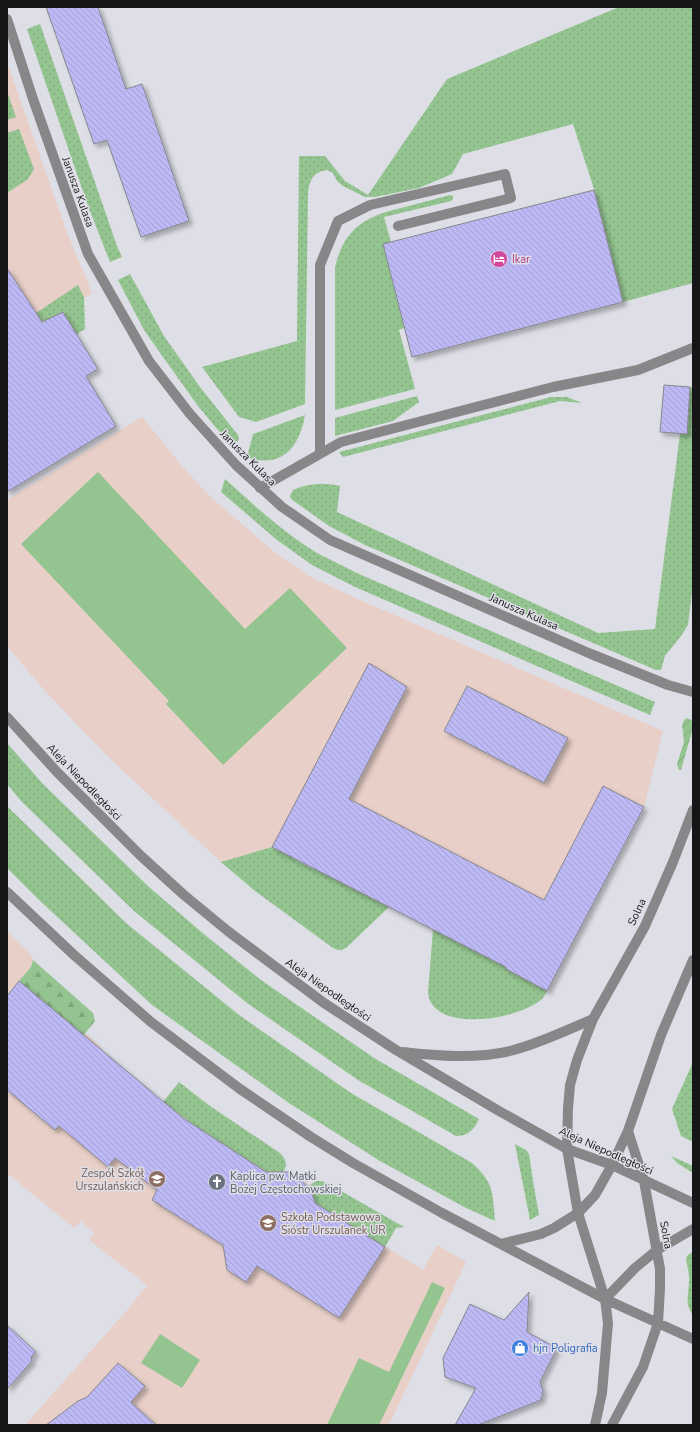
<svg xmlns="http://www.w3.org/2000/svg" width="700" height="1432" viewBox="0 0 700 1432" font-family="'Nunito Sans',sans-serif">
	<style>
		.commercial { fill: #e8cfc7 }
		.education { fill: #e8cfc8 }
		.grass { fill: url(#grass-dots) }
		.forest { fill: url(#forest-firs) }
		.park { fill: #94c490 }
		.garden { fill: url(#garden-furrows) }
		.building { fill: url(#building-back-hatch); stroke: #86868d; filter: url(#shadow) }
		.lines { fill: none; stroke-linecap: round; stroke-linejoin: round }
		.service { stroke: #898689; stroke-width: 10 }
		.minor { stroke: #898689; stroke-width: 10 }
		.tertiary { stroke: #898689; stroke-width: 10 }
		.labels { text-anchor: middle; dominant-baseline: central; stroke-width: 3; stroke-linejoin: round; paint-order: stroke }
		.street-label { font-size: 11px; fill: #161619; stroke: #dedee6 }
		.hotel-label { font-size: 11px; fill: #b23c85; stroke: #dedee6; text-anchor: start }
		.education-label { font-size: 11px; fill: #785e54; stroke: #dedee6; text-anchor: end }
		.worship-label { font-size: 11px; fill: #5b616d; stroke: #dedee6; text-anchor: start }
		.shop-label { font-size: 11px; fill: #366cbe; stroke: #dedee6; text-anchor: start }
	</style>
	<defs>
		<pattern id="grass-dots" width="8" height="8" patternUnits="userSpaceOnUse"><rect width="8" height="8" fill="#94c490"/><path d="M2 2h.1M6 6h.1" fill="none" stroke="#7fa87c" stroke-width="1.8" stroke-linecap="round"/></pattern>
		<pattern id="forest-firs" width="22" height="20" patternUnits="userSpaceOnUse"><rect width="22" height="20" fill="#94c490"/><path d="M5 1l3.5 6h-7zM16 11l3.5 6h-7z" fill="#7fa87c"/></pattern>
		<pattern id="garden-furrows" width="10" height="10" patternUnits="userSpaceOnUse"><rect width="10" height="10" fill="#94c490"/><path d="M-1 1l2-2M0 10L10 0M9 11l2-2" fill="none" stroke="#7fa87c"/></pattern>
		<pattern id="building-back-hatch" width="6" height="6" patternUnits="userSpaceOnUse"><rect width="6" height="6" fill="#bdb9f4"/><path d="M-1 5l2 2M0 0l6 6M5-1l2 2" fill="none" stroke="#a29ed1"/></pattern>
		<filter id="shadow"><feDropShadow dx="3.5" dy="3.5" stdDeviation="2" flood-color="#0004"/></filter>
	</defs>
	<rect width="100%" height="100%" fill="#dedee6"/>
	<!-- commercial -->
	<path class="commercial" d="M 7,62 L 66,230 L 92,293 L 7,347 Z"/>
	<!-- education -->
	<path class="education" d="M 142,417 L 186,471 L 213,499 L 272,550 L 309,576 L 353,597 L 663,731 L 644,807 L 547,991 L 506,969 L 506,967 L 273,847 L 221,862 L 105,754 L 46,692 L 7,646 L 7,500 Z
		M 7,932 L 30,953 L 33,960 L 31,967 L 19,981 L 83,1035 L 85,1033 L 101,1047 L 100,1049 L 142,1126 L 197,1127 L 267,1172 L 286,1173 L 289,1171 L 303,1181 L 306,1182 L 305,1185 L 312,1193 L 315,1203 L 423,1270 L 437,1245 L 466,1262 L 389,1425 L 25,1425 L 129,1308 L 147,1285 L 89,1240 L 94,1232 L 81,1221 L 74,1228 L 7,1173 Z"/>
	<!-- grass -->
	<path class="grass" d="M 619,7 L 693,7 L 693,283 L 623,302 L 594,189 L 573,124 L 463,154 L 452,174 L 419,188 L 375,197 L 365,197 L 343,186 L 337,181 L 333,173 L 327,170 C 313,172 309,181 308,193 L 305,404 L 256,422 L 239,417 L 202,367 L 297,341 L 299,156 L 325,156 L 345,181 L 368,195 L 447,79 Z
		M 40,24 L 117,246 L 122,257 L 110,262 L 88,206 L 27,29 Z
		M 7,91 L 16,117 L 7,120 Z
		M 19,129 L 34,169 L 28,179 L 7,193 L 7,133 Z
		M 450,195 L 453,196 L 453,199 L 451,201 L 384,217 L 391,242 L 383,244 L 404,328 L 399,330 L 415,389 L 335,410 L 335,267 C 345,226 367,216 405,207 C 420,203 435,199 450,195 Z
		M 130,274 L 164,336 L 200,387 L 238,435 L 239,440 L 233,445 L 218,430 L 198,406 L 163,357 L 144,330 L 118,280 Z
		M 78,285 L 84,297 L 85,329 L 34,361 L 36,313 Z
		M 690,387 L 693,387 L 693,584 L 688,625 L 681,636 L 665,656 L 661,670 L 656,670 L 365,545 L 329,526 L 291,499 L 290,496 L 293,490 C 309,483 323,482 340,486 L 337,512 L 598,633 L 655,629 L 680,434 L 687,434 Z
		M 417,396 L 419,402 L 393,421 L 335,436 L 335,418 Z
		M 551,397 L 567,397 L 582,403 L 560,401 L 343,457 L 339,452 Z
		M 305,415 C 300,446 282,470 247,457 L 253,434 Z
		M 225,479 C 254,505 284,533 317,553 C 331,560 345,567 359,574 L 655,702 L 650,715 L 355,587 L 312,565 L 277,540 L 221,492 Z
		M 7,743 L 43,784 L 149,887 L 205,935 L 261,980 L 374,1058 L 479,1119 C 474,1130 468,1136 456,1136 L 358,1080 L 247,1003 L 134,911 L 21,801 L 7,784 Z
		M 7,806 L 126,923 L 239,1015 L 351,1093 L 472,1163 C 495,1184 492,1192 495,1221 L 466,1208 L 380,1161 L 289,1103 L 152,1005 L 38,899 L 7,868 Z
		M 272,847 L 313,869 L 314,868 L 389,907 L 348,946 C 343,951 339,951 333,948 L 255,891 L 221,862 Z
		M 433,929 L 506,967 L 506,969 L 547,991 C 545,994 544,997 542,999 C 519,1020 433,1034 428,993 Z
		M 693,1062 L 693,1142 L 681,1136 L 672,1109 Z
		M 179,1082 L 210,1106 L 280,1153 C 286,1159 288,1165 283,1172 L 267,1172 L 197,1127 L 163,1102 Z
		M 515,1144 L 526,1150 L 529,1154 L 534,1187 L 539,1215 L 530,1220 Z
		M 671,1156 L 693,1166 L 693,1173 L 677,1163 Z
		M 316,1181 L 322,1181 L 327,1183 L 404,1227 L 396,1228 L 385,1247 L 315,1203 L 312,1193 L 307,1187 Z
		M 693,1252 L 693,1315 C 683,1303 690,1291 689,1277 C 689,1270 686,1264 686,1257 L 689,1254 Z"/>
	<!-- forest -->
	<path class="forest" d="M 33,960 L 93,1013 L 95,1021 L 83,1036 L 19,981 L 31,967 Z"/>
	<!-- park -->
	<path class="park" d="M 98,472 L 245,629 L 290,588 L 347,648 L 223,765 L 166,704 L 169,701 L 21,544 Z
		M 432,1282 L 445,1288 L 379,1425 L 327,1425 L 359,1358 L 389,1372 Z
		M 160,1334 L 200,1360 L 182,1388 L 141,1363 Z"/>
	<!-- garden -->
	<path class="garden" d="M 687,718 L 693,721 L 693,728 L 681,770 L 679,770 L 677,764 L 684,742 L 682,725 L 684,720 Z"/>
	<!-- building -->
	<path class="building" d="M 46,7 L 98,7 L 126,89 L 142,84 L 189,221 L 141,237 L 107,140 L 94,144 Z
		M 594,190 L 623,302 L 412,357 L 383,244 Z
		M 7,268 L 42,322 L 63,312 L 98,369 L 86,376 L 116,426 L 7,492 Z
		M 664,385 L 690,387 L 687,434 L 660,432 Z
		M 369,663 L 407,687 L 349,799 L 544,900 L 603,786 L 644,807 L 547,991 L 506,969 L 506,967 L 272,847 Z
		M 467,686 L 568,738 L 544,783 L 444,731 Z
		M 19,981 L 183,1118 L 266,1172 L 289,1172 L 302,1181 L 312,1193 L 315,1203 L 385,1247 L 339,1318 L 257,1266 L 246,1282 L 227,1270 L 223,1245 L 152,1200 L 157,1190 L 115,1158 L 108,1167 L 59,1126 L 55,1130 L 7,1090 L 7,996 Z
		M 529,1292 L 527,1332 L 557,1348 L 540,1382 L 543,1391 L 541,1400 L 478,1425 L 455,1425 L 476,1388 L 445,1377 L 443,1358 L 470,1304 L 504,1320 Z
		M 7,1325 L 36,1352 L 31,1357 L 32,1361 L 7,1389 Z
		M 118,1363 L 145,1386 L 131,1402 L 156,1425 L 46,1425 L 78,1401 L 87,1397 Z"/>
	<g class="lines">
		<!-- service -->
		<path class="service" d="M 320,454 L 320,265 L 338,221 L 370,205 L 505,174 L 511,198 L 398,226
			M 260,488 L 341,442 L 553,387 L 638,370 L 693,348"/>
		<!-- minor -->
		<path class="minor" d="M 7,19 L 33,99 L 88,254 L 149,361 L 190,414 L 236,465 L 282,507 L 330,540 L 591,654 L 668,685 L 693,692"/>
		<!-- tertiary -->
		<path class="tertiary" d="M 7,717 L 57,772 L 141,856 L 184,895 L 229,932 L 324,1003 L 396,1050 L 499,1111 L 567,1149 L 612,1165 L 693,1203
			M 7,892 L 74,955 L 151,1022 L 240,1089 L 311,1137 L 353,1163 L 442,1213 L 605,1299 L 693,1339
			M 403,1052 C 437,1056 475,1059 510,1051 C 538,1044 565,1031 593,1019
			M 501,1244 L 541,1234 L 554,1228 L 578,1213 L 595,1195 L 612,1165 L 628,1131 L 661,1035 L 693,960
			M 605,1299 L 635,1268 L 657,1250 L 693,1229
			M 595,1425 L 602,1393 L 608,1323 L 605,1299 L 578,1213 L 567,1149 L 568,1108 L 570,1085 L 577,1060 L 593,1019 L 645,926 L 673,862 L 693,810
			M 612,1425 L 643,1367 L 658,1323 L 660,1289 L 660,1269 L 644,1181 L 628,1131"/>
	</g>
	<!-- icons -->
	<defs>
		<g id="hotel-disc" transform="scale(0.9)"><circle r="9.5" fill="#d1479c" stroke="#dedee6"/><path d="M-6-4.5h1.5V1H6V5H4.5V3h-9V5H-6ZM-4 0a1.8 1.8 0 1 1 3.6 0ZM.5 0V-2.5h3Q6-2.5 6 0Z" fill="#fff"/></g>
		<g id="school-disc" transform="scale(0.9)"><circle r="9.5" fill="#8d6e63" stroke="#dedee6"/><path d="M0-5L7-2L0 1L-7-2ZM-4 1L0 2.5L4 1V4Q0 6-4 4Z" fill="#fff"/></g>
		<g id="church-disc" transform="scale(0.9)"><circle r="9.5" fill="#6b7280" stroke="#dedee6"/><path d="M-1.2-6h2.4v3.5h3.3v2.4h-3.3V6h-2.4V-.1h-3.3v-2.4h3.3Z" fill="#fff"/></g>
		<g id="shop-disc" transform="scale(0.9)"><circle r="9.5" fill="#3f7fe0" stroke="#dedee6"/><path d="M-5-2.5h2.3a2.7 3.5 0 0 1 5.4 0H5L5.5 6h-11ZM-1.5-2.5h3a1.5 2.3 0 0 0-3 0Z" fill="#fff"/></g>
	</defs>
	<g fill-rule="evenodd">
		<use href="#hotel-disc" x="499" y="259"/>
		<use href="#school-disc" x="157" y="1179"/>
		<use href="#church-disc" x="217" y="1182"/>
		<use href="#school-disc" x="268" y="1223"/>
		<use href="#shop-disc" x="520" y="1348"/>
	</g>
	<g class="labels">
		<!-- street labels -->
		<g class="street-label">
			<text transform="translate(78 192) rotate(70)">Janusza Kulasa</text>
			<text transform="translate(248 458) rotate(45)">Janusza Kulasa</text>
			<text transform="translate(524 612) rotate(24)">Janusza Kulasa</text>
			<text transform="translate(84 782) rotate(46)">Aleja Niepodległości</text>
			<text transform="translate(637 912) rotate(-65)">Solna</text>
			<text transform="translate(328 990) rotate(35)">Aleja Niepodległości</text>
			<text transform="translate(606 1151) rotate(24)">Aleja Niepodległości</text>
			<text transform="translate(666 1235) rotate(80)">Solna</text>
		</g>
		<!-- hotel labels -->
		<g class="hotel-label">
			<text x="512" y="259">Ikar</text>
		</g>
		<!-- education labels -->
		<g class="education-label">
			<text x="144" y="1173">Zespół Szkół<tspan x="144" dy="13">Urszulańskich</tspan></text>
			<text x="281" y="1217" text-anchor="start">Szkoła Podstawowa<tspan x="281" dy="13">Sióstr Urszulanek UR</tspan></text>
		</g>
		<!-- worship labels -->
		<g class="worship-label">
			<text x="230" y="1176">Kaplica pw. Matki<tspan x="230" dy="13">Bożej Częstochowskiej</tspan></text>
		</g>
		<!-- shop labels -->
		<g class="shop-label">
			<text x="533" y="1348">hjn Poligrafia</text>
		</g>
	</g>
	<!-- border -->
	<rect width="700" height="1432" fill="none" stroke="#161619" stroke-width="16"/>
</svg>
